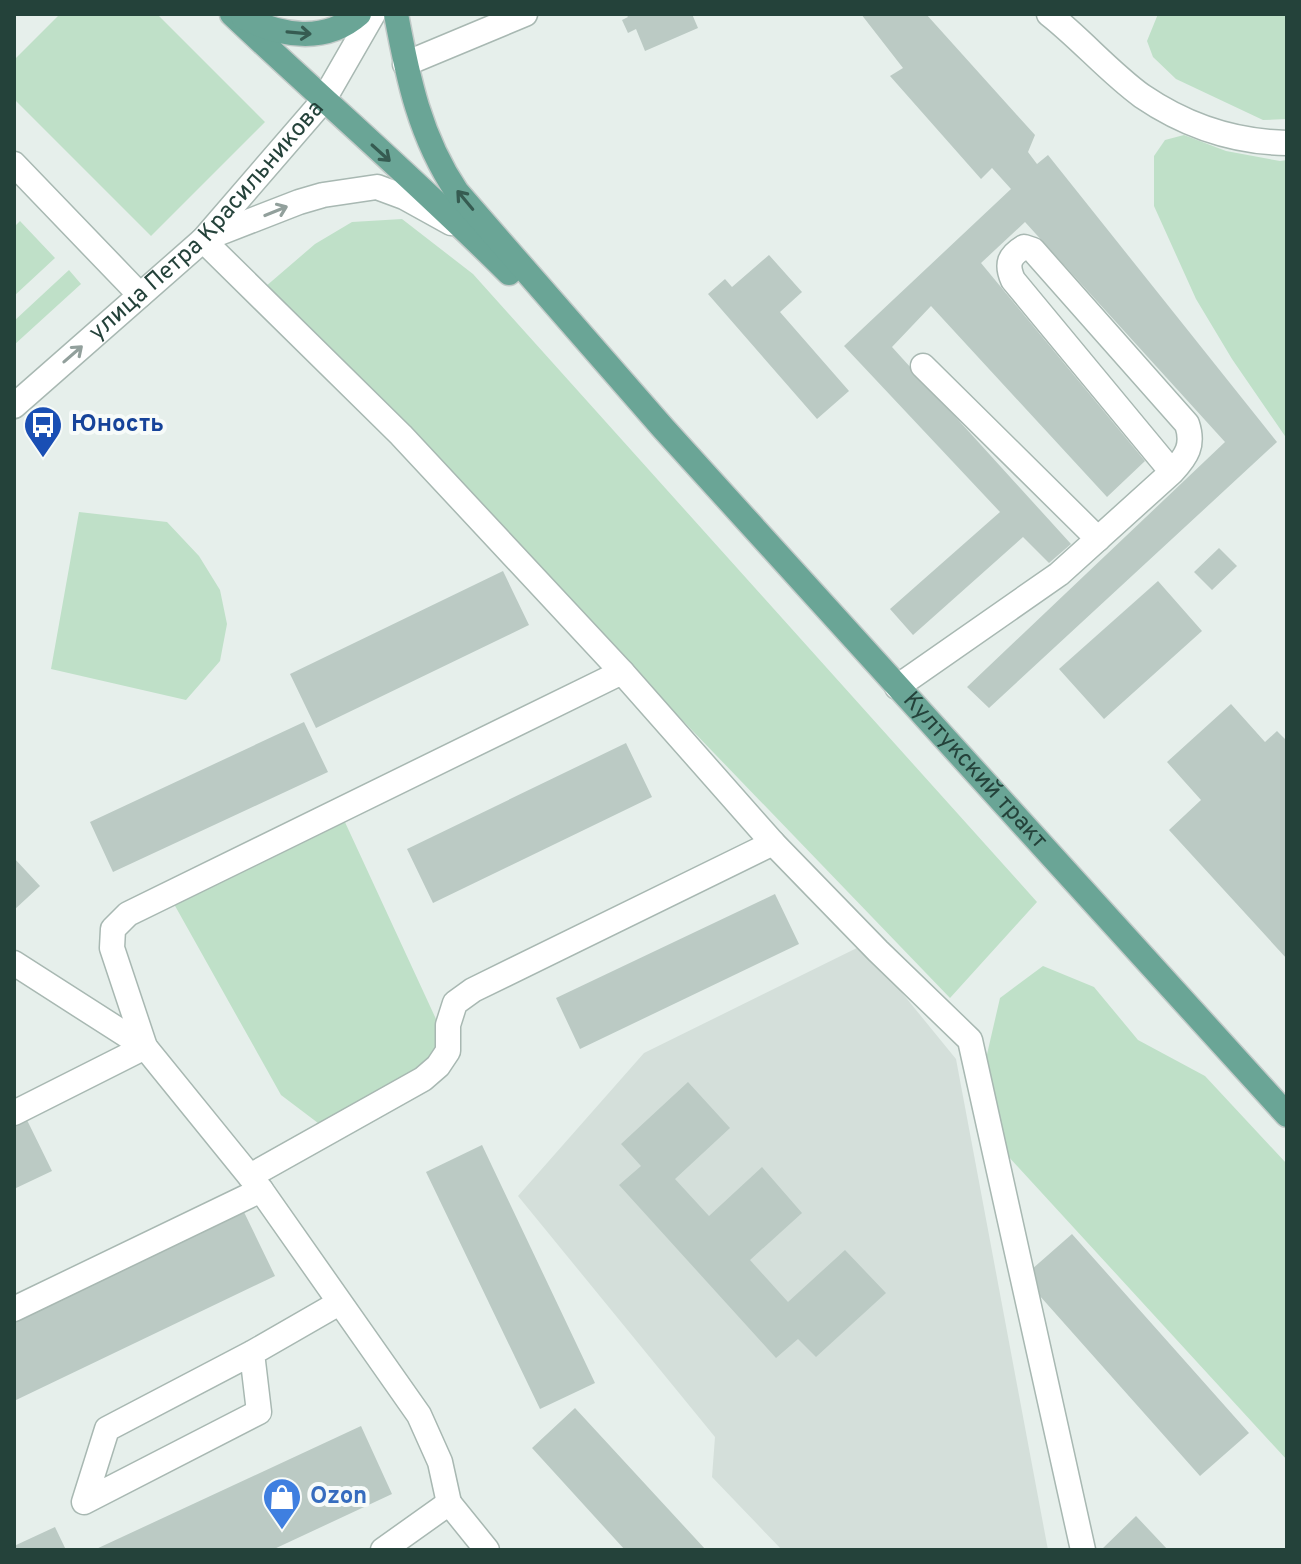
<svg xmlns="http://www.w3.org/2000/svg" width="1301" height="1564" viewBox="0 0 1301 1564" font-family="Overpass,sans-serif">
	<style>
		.built { fill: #d4dfda }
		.green { fill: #bfe0c8 }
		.building { fill: #bbcac4 }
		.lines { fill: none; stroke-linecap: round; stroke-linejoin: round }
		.minor-casing { stroke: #a8b8b2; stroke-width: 27 }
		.major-casing { stroke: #c2cac8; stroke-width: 27 }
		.minor { stroke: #fff; stroke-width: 24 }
		.major { stroke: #6aa596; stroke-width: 24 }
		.oneway { stroke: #365b51 }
		.oneway2 { stroke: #92a09c }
		.labels { text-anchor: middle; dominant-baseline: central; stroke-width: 8; stroke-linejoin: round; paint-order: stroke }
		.street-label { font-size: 24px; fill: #24423a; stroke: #f7fbf9 }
		.transit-label { font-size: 24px; font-weight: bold; fill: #164399; stroke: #f7fbf9; text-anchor: start }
		.shop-label { font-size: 24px; font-weight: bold; fill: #366cbe; stroke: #f7fbf9; text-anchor: start }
	</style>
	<rect width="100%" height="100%" fill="#e6efeb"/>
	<!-- built -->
	<path class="built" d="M 863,945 L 956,1059 L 1048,1550 L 782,1550 L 712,1477 L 715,1437 L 518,1196 L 644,1053 Z"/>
	<!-- green -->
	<path class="green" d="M 60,14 L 157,14 L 265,122 L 151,236 L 14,99 L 14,60 Z
		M 1158,14 L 1287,14 L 1287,119 L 1263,120 L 1176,79 L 1153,57 L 1147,41 Z
		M 1184,135 L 1226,151 L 1280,161 L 1287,160 L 1287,439 L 1232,359 L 1196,299 L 1154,206 L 1154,156 L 1165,140 Z
		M 402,219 L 473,274 L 1037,902 L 950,998 L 265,287 L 315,244 L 352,222 Z
		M 20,221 L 55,258 L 14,296 L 14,227 Z
		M 69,270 L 81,284 L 14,345 L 14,321 Z
		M 79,512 L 167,522 L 199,556 L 220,590 L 227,624 L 220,661 L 186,700 L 51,669 Z
		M 344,820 L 442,1032 L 429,1067 L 318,1123 L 281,1095 L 174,904 Z
		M 1043,966 L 1094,987 L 1138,1040 L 1205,1076 L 1287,1164 L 1287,1460 L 1007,1155 L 985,1063 L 1000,998 Z"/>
	<!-- building -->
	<path class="building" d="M 626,14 L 692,14 L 698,28 L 645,51 L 636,29 L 628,33 L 622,20 L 628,17 Z
		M 861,14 L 926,14 L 1035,135 L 1028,152 L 1037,164 L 1048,155 L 1277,442 L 989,708 L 967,687 L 1225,442 L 1025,222 L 981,263 L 1145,461 L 1107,497 L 931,306 L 892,347 L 1071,544 L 1049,563 L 1023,537 L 913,635 L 890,609 L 1000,512 L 844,346 L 1011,189 L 992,168 L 981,179 L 890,76 L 903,68 Z
		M 769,255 L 802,292 L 780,312 L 849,391 L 817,419 L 708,294 L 725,279 L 732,287 Z
		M 1219,548 L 1237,566 L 1212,590 L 1194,572 Z
		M 503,571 L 529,625 L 316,728 L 290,674 Z
		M 1158,581 L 1202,631 L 1104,719 L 1059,669 Z
		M 1231,704 L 1265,742 L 1277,731 L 1287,741 L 1287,959 L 1169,830 L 1201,800 L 1167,762 Z
		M 304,722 L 328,772 L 113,872 L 90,822 Z
		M 626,743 L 652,797 L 433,903 L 407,849 Z
		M 14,858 L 40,886 L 14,910 Z
		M 775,894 L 799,944 L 580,1049 L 556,998 Z
		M 688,1082 L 730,1128 L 675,1179 L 709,1216 L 762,1167 L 802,1213 L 750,1260 L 788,1302 L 845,1250 L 886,1293 L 816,1357 L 798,1339 L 776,1358 L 619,1185 L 641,1166 L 621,1144 Z
		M 26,1118 L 52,1171 L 14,1189 L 14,1123 Z
		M 482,1145 L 595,1383 L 540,1409 L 426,1172 Z
		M 243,1210 L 275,1276 L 14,1401 L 14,1320 Z
		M 1072,1234 L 1249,1433 L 1200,1476 L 1023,1277 Z
		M 575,1408 L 706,1550 L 625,1550 L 532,1448 Z
		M 361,1426 L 392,1494 L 272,1550 L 94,1550 Z
		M 1136,1516 L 1168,1550 L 1101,1550 Z
		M 55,1527 L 66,1550 L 14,1550 L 14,1546 Z"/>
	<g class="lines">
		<!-- minor casing -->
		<g class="minor-casing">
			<g id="minor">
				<path d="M 1049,14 C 1081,39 1109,72 1142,96 C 1186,126 1234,142 1287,143"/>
				<path d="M 405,64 L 525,14"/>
				<path d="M 14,164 L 140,295"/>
				<path d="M 209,237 L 299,202 L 323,195 L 377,187 L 404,197 L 451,223"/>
				<path d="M 203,240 L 401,435 L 622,672"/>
				<path d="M 923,366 L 1098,539"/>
				<path id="s1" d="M 14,406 L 203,240 L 323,101 L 373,14"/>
				<path d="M 897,687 L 1059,574 L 1172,472 C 1187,456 1194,445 1187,424 L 1033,250 L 1024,247 C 1009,256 1006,264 1013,280 L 1172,472"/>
				<path d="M 14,963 L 145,1047"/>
				<path d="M 14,1113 L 145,1047"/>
				<path d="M 250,1176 L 423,1079 L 438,1066 L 448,1051 L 448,1025 L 455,1003 L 473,990 L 773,843"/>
				<path d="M 14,1309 L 261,1190"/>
				<path d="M 252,1353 L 259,1412 L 84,1502 L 107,1429 L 252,1353 L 339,1303"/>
				<path d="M 449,1503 L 440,1462 L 419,1415 L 261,1190 L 145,1047 L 112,948 L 113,929 L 128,914 L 622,672 L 773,843 L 878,951 L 970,1040 L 1083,1550"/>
				<path d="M 383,1550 L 449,1503 L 487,1550"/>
			</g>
		</g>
		<!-- major casing -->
		<g class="major-casing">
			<g id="major">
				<path d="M 232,14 C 324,101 420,184 509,273"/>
				<path id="s2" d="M 396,14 C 408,79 420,137 457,192 L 663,428 L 1287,1115"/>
				<path d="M 243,17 C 280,36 325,44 359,14"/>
			</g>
		</g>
		<!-- minor -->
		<use href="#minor" class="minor"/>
		<!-- major -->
		<use href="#major" class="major"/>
	</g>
	<!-- one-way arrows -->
	<defs><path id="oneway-shaft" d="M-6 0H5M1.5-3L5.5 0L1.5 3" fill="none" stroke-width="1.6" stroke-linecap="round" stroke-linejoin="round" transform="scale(2)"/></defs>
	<g class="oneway">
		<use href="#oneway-shaft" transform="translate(299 33) rotate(5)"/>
		<use href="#oneway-shaft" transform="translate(381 153) rotate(42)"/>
		<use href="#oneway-shaft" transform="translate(465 200) rotate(-130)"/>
	</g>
	<g class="oneway2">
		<use href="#oneway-shaft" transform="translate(276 211) rotate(-22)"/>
		<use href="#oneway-shaft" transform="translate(73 354) rotate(-41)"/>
	</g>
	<!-- icons -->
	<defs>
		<g id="bus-pin" transform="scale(2)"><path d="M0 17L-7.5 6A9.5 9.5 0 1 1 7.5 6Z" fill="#1a4fb4" stroke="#f7fbf9"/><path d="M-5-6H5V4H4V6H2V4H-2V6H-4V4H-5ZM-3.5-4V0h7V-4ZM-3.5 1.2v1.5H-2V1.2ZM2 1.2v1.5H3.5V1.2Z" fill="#fff"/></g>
		<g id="shop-pin" transform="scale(2)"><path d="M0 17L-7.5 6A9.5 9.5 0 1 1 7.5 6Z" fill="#3f7fe0" stroke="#f7fbf9"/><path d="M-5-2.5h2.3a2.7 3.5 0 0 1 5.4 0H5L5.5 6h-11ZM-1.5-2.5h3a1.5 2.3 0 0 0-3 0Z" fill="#fff"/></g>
	</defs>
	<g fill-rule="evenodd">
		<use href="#bus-pin" x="43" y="425"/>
		<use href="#shop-pin" x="282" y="1497"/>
	</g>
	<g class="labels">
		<!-- street labels -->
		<g class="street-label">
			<text stroke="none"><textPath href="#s1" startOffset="268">улица Петра Красильникова</textPath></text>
			<text stroke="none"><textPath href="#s2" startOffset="966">Култукский тракт</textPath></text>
		</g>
		<!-- transit labels -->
		<g class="transit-label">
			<text x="71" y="425">Юность</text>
		</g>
		<!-- shop labels -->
		<g class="shop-label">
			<text x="310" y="1497">Ozon</text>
		</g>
	</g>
	<!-- border -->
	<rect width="1301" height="1564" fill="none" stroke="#24423a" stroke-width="32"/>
</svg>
